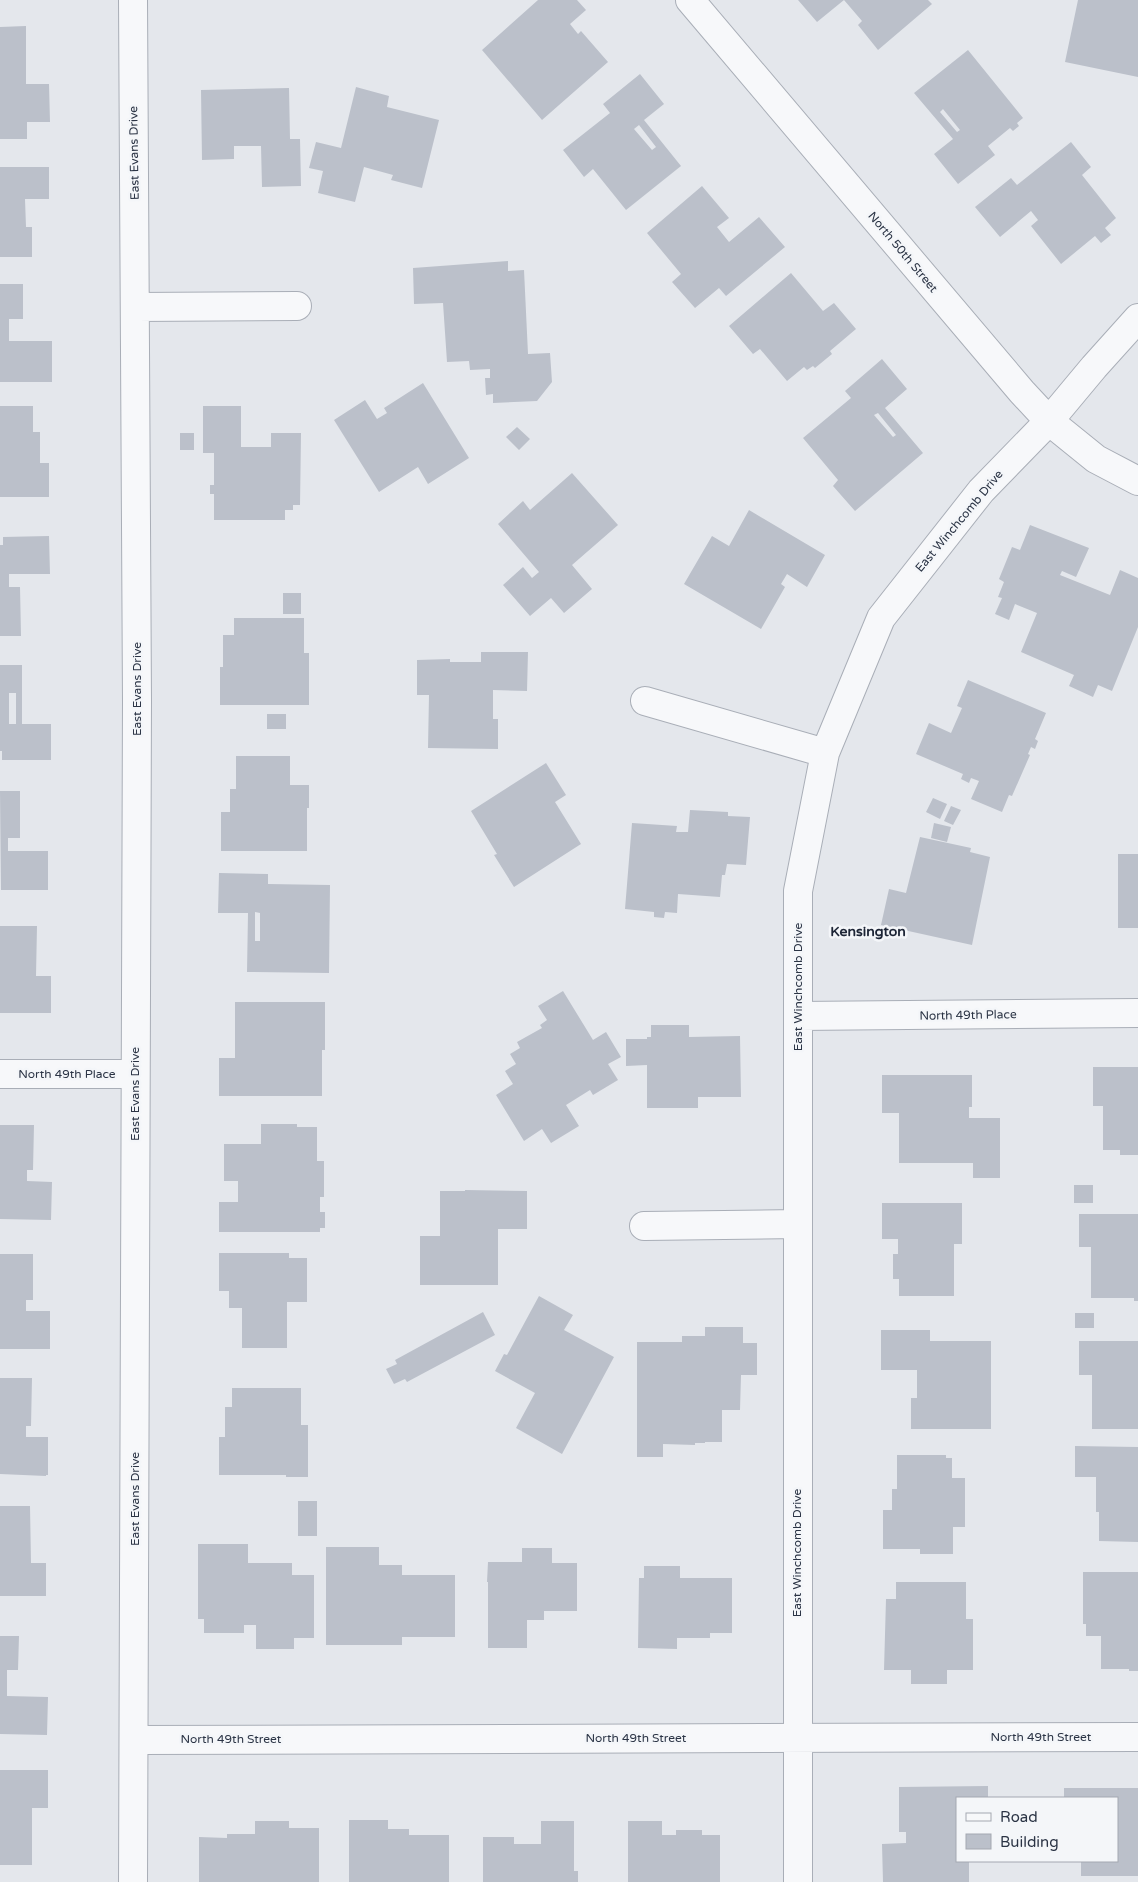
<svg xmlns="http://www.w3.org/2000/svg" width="1138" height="1882" viewBox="0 0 1138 1882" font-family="'Varela Round',sans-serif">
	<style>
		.building { fill: #bbc0ca; fill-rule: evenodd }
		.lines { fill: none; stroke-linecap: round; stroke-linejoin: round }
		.minor-casing { stroke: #a9aeb7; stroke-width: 30 }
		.minor { stroke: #f7f8fa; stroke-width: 28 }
		.labels { text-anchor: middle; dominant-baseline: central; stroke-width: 5; stroke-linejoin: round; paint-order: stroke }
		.street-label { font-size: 12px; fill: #2b3445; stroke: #f4f6f9 }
		.neighbourhood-label { font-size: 14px; font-weight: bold; fill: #1d2536; stroke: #f4f6f9 }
	</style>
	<rect width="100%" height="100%" fill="#e4e7ec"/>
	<!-- building -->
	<path class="building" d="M 538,0 L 577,0 L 586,10 L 570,24 L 578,34 L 581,31 L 608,62 L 542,120 L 482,50 Z
		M 798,0 L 844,0 L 817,22 Z
		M 844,0 L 928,0 L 932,4 L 878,50 L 858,25 L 862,21 Z
		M 1078,0 L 1138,0 L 1138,77 L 1065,62 Z
		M 26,26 L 26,84 L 49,84 L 50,122 L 27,122 L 27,139 L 0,139 L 0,27 Z
		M 968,50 L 1023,118 L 1017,123 L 1019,126 L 1013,131 L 1010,128 L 988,146 L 995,155 L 958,184 L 934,154 L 953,139 L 914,93 ZM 943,109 L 960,130 L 957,132 L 940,112 Z
		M 640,74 L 664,104 L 644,120 L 681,166 L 626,210 L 593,169 L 584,177 L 563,150 L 610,113 L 603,104 ZM 639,125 L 656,147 L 652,150 L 634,129 Z
		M 356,87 L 389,96 L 387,107 L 439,120 L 422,188 L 391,180 L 393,175 L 364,167 L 355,202 L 318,193 L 323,171 L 309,168 L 316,142 L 341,148 Z
		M 289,88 L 290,139 L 300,139 L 301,186 L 262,187 L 261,146 L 234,146 L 234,159 L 202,160 L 201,90 Z
		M 1071,142 L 1091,167 L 1082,175 L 1116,218 L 1105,228 L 1111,235 L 1101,243 L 1095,236 L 1061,264 L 1031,226 L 1038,220 L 1031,211 L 1000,237 L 975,207 L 1011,178 L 1017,185 Z
		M 0,167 L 49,167 L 49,199 L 25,199 L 26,227 L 32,227 L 32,257 L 0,257 Z
		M 702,186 L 729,218 L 717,227 L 729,242 L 759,217 L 785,247 L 726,296 L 719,288 L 695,308 L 672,282 L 681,274 L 647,233 Z
		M 508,261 L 508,271 L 524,270 L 528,354 L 550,353 L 552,382 L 537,401 L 493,403 L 493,394 L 486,395 L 485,378 L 490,378 L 490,369 L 470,370 L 469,361 L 447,362 L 443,303 L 414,304 L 413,268 Z
		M 791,273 L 823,311 L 834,303 L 856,329 L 830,351 L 832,354 L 815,368 L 813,366 L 807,370 L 804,367 L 787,381 L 760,349 L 753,354 L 729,326 Z
		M 0,284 L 23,284 L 23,319 L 9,319 L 9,341 L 52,341 L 52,382 L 0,382 Z
		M 882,359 L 907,389 L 885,408 L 923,453 L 855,511 L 833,486 L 838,480 L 803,438 L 851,398 L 845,391 ZM 878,413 L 896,435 L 893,437 L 874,415 Z
		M 423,383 L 469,458 L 428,484 L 418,467 L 379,492 L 334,420 L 365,400 L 377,419 L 387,413 L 384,408 Z
		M 0,406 L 33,406 L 33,432 L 40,432 L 40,463 L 49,463 L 49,497 L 0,497 Z
		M 203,406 L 241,406 L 241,447 L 271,447 L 271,433 L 301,433 L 300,505 L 293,505 L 293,510 L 285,510 L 285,520 L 214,520 L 214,494 L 210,494 L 210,485 L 214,485 L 214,453 L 203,453 Z
		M 517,427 L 530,439 L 519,450 L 506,437 Z
		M 180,433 L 194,433 L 194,450 L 180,450 Z
		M 572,473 L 618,525 L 572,565 L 592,589 L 564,613 L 551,598 L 530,616 L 503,585 L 523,567 L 532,578 L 539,572 L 498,524 L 523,501 L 530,510 Z
		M 749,510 L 825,555 L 807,587 L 787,574 L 781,584 L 785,587 L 761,629 L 684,584 L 712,536 L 729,546 Z
		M 1030,525 L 1089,548 L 1076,577 L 1062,571 L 1060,575 L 1110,595 L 1120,570 L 1138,578 L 1138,627 L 1112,691 L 1098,685 L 1093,697 L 1069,686 L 1074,675 L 1021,652 L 1037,613 L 1015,604 L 1009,620 L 995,614 L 1002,598 L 998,597 L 1004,582 L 999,579 L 1012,547 L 1020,550 Z
		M 49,536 L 50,574 L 9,574 L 9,587 L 20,587 L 21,636 L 0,636 L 0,545 L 3,545 L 3,537 Z
		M 283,593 L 301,593 L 301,614 L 283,614 Z
		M 234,618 L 304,618 L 304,653 L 309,653 L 309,705 L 220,705 L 220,667 L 223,667 L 223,635 L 234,635 Z
		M 481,652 L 528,652 L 527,691 L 493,690 L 493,719 L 498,719 L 498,749 L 428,748 L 429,695 L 417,695 L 417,660 L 450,659 L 450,662 L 481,662 Z
		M 0,665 L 22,665 L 22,724 L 51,724 L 51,760 L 2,760 L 2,751 L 0,751 ZM 9,693 L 16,693 L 16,724 L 9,724 Z
		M 968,680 L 1046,713 L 1035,739 L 1038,741 L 1035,749 L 1031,747 L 1028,754 L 1030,755 L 1012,796 L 1009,795 L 1002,812 L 971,799 L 979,781 L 971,778 L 969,783 L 961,779 L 963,774 L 916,754 L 929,723 L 951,733 L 962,708 L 957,706 Z
		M 267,714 L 286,714 L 286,729 L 267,729 Z
		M 236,756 L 290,756 L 290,785 L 309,785 L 309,808 L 307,808 L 307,851 L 221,851 L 221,812 L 230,812 L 230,789 L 236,789 Z
		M 546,763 L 566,795 L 555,802 L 581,844 L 514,887 L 494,855 L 497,854 L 471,811 Z
		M 0,791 L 20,791 L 20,838 L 8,838 L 8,851 L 48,851 L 48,890 L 1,890 Z
		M 933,798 L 947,804 L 940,819 L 926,812 Z
		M 951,806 L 961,810 L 953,825 L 944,821 Z
		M 690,810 L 728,812 L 728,816 L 750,817 L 746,865 L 727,864 L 725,875 L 722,875 L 720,897 L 678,894 L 677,913 L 665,912 L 664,918 L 654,917 L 654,912 L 625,909 L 632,823 L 677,826 L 676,832 L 688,832 Z
		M 934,823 L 951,827 L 947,842 L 931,838 Z
		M 920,837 L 971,848 L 970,852 L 990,857 L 972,945 L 881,925 L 889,889 L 906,893 Z
		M 1118,854 L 1138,854 L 1138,928 L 1118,928 Z
		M 219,873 L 268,874 L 268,884 L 330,885 L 329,973 L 247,972 L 248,913 L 218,913 ZM 255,912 L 260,913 L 260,941 L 255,941 Z
		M 0,926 L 37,926 L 36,976 L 51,976 L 51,1013 L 0,1013 Z
		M 563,991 L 593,1040 L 606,1032 L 621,1057 L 608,1064 L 618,1080 L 593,1095 L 590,1090 L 566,1105 L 579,1126 L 551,1143 L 542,1129 L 524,1141 L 496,1095 L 513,1084 L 505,1071 L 516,1064 L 510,1054 L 520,1048 L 517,1042 L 542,1028 L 540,1025 L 547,1020 L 538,1006 Z
		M 235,1002 L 325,1002 L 325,1050 L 322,1050 L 322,1096 L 219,1096 L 219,1058 L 235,1058 Z
		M 651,1025 L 689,1025 L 689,1037 L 740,1036 L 741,1097 L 698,1097 L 698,1108 L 647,1108 L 647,1065 L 626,1066 L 626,1039 L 647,1039 L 647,1037 L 651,1037 Z
		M 1093,1067 L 1138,1067 L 1138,1155 L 1120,1155 L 1120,1150 L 1103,1150 L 1103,1106 L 1093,1106 Z
		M 882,1075 L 972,1075 L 972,1107 L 969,1107 L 969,1118 L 1000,1118 L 1000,1178 L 973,1178 L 973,1163 L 899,1163 L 899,1113 L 882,1113 Z
		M 261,1124 L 297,1124 L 297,1127 L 317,1127 L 317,1161 L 324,1161 L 324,1197 L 320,1197 L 320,1212 L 325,1212 L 325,1228 L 320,1228 L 320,1232 L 219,1232 L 219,1202 L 238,1202 L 238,1181 L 224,1181 L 224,1144 L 261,1144 Z
		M 0,1125 L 34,1125 L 33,1170 L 27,1170 L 27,1181 L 52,1182 L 51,1220 L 0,1219 Z
		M 1074,1185 L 1093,1185 L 1093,1203 L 1074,1203 Z
		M 465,1190 L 527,1191 L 527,1229 L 498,1229 L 498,1285 L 420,1285 L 420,1236 L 440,1236 L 440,1191 L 465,1191 Z
		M 882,1203 L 962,1203 L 962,1244 L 954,1244 L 954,1296 L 899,1296 L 899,1279 L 893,1279 L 893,1254 L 898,1254 L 898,1239 L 882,1239 Z
		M 1079,1214 L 1138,1214 L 1138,1301 L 1134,1301 L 1134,1298 L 1091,1298 L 1091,1247 L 1079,1247 Z
		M 219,1253 L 289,1253 L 289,1258 L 307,1258 L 307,1302 L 287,1302 L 287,1348 L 242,1348 L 242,1308 L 229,1308 L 229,1291 L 219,1291 Z
		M 0,1254 L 33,1254 L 33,1300 L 26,1300 L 26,1311 L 50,1311 L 50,1349 L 0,1349 Z
		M 539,1296 L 573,1315 L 564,1330 L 614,1357 L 562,1454 L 516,1428 L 535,1393 L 495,1371 L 504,1354 L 507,1355 Z
		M 483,1312 L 495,1335 L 407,1382 L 405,1379 L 394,1384 L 386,1369 L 397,1364 L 395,1360 Z
		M 1075,1313 L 1094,1313 L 1094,1328 L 1075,1328 Z
		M 705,1327 L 743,1327 L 743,1343 L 757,1343 L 757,1375 L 741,1375 L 740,1410 L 722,1410 L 722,1442 L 705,1442 L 705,1443 L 695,1443 L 695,1445 L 663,1444 L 663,1457 L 637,1457 L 637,1342 L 682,1342 L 682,1336 L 705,1336 Z
		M 881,1330 L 930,1330 L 930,1341 L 991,1341 L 991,1429 L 911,1429 L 911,1398 L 917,1398 L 917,1370 L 881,1370 Z
		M 1079,1341 L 1138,1341 L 1138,1429 L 1092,1429 L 1092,1375 L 1079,1375 Z
		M 0,1378 L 32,1378 L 31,1426 L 26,1426 L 26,1437 L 48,1437 L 48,1475 L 46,1475 L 46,1476 L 0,1474 Z
		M 232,1388 L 301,1388 L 301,1425 L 308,1425 L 308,1477 L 286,1477 L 286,1475 L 219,1475 L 219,1437 L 225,1437 L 225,1407 L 232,1407 Z
		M 1075,1446 L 1138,1447 L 1138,1542 L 1099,1541 L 1099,1512 L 1096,1512 L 1096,1477 L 1075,1477 Z
		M 897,1455 L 946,1455 L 946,1458 L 952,1458 L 952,1478 L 965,1478 L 965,1527 L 953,1527 L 953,1554 L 920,1554 L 920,1549 L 883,1549 L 883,1510 L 892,1510 L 892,1489 L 897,1489 Z
		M 298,1501 L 317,1501 L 317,1536 L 298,1536 Z
		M 0,1506 L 30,1506 L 31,1563 L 46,1563 L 46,1596 L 0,1596 Z
		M 198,1544 L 248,1544 L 248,1563 L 292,1563 L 292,1575 L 314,1575 L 314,1638 L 294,1638 L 294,1649 L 256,1649 L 256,1625 L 244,1625 L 244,1633 L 204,1633 L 204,1619 L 198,1619 Z
		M 326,1547 L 379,1547 L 379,1565 L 402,1565 L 402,1575 L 455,1575 L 455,1637 L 402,1637 L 402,1645 L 326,1645 Z
		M 522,1548 L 552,1548 L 552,1563 L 577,1563 L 577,1611 L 544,1611 L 544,1620 L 527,1620 L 527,1648 L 488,1648 L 488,1582 L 487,1582 L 488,1562 L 522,1562 Z
		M 644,1566 L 680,1566 L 680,1578 L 732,1578 L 732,1633 L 710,1633 L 710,1638 L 677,1638 L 677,1649 L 638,1648 L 639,1578 L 644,1578 Z
		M 1083,1572 L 1138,1572 L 1138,1671 L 1129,1671 L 1129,1669 L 1101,1669 L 1101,1636 L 1086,1636 L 1086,1624 L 1083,1624 Z
		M 896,1582 L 966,1582 L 966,1619 L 973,1619 L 973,1670 L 947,1670 L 947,1684 L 911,1684 L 911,1670 L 884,1670 L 886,1599 L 896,1599 Z
		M 0,1636 L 19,1636 L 18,1670 L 7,1670 L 7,1696 L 48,1697 L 47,1735 L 0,1734 Z
		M 0,1770 L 48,1770 L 48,1808 L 32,1808 L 32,1865 L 0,1865 Z
		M 988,1786 L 988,1798 L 957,1798 L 957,1861 L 969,1861 L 969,1882 L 883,1882 L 882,1844 L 906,1843 L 906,1832 L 899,1832 L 899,1787 Z
		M 1064,1788 L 1138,1788 L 1138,1876 L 1081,1876 L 1081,1861 L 1117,1861 L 1117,1798 L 1064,1798 Z
		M 349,1820 L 388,1820 L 388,1829 L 409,1829 L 409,1835 L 449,1835 L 449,1882 L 349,1882 Z
		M 255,1821 L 289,1821 L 289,1828 L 319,1828 L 319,1882 L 199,1882 L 199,1837 L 227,1838 L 227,1834 L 255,1834 Z
		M 541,1821 L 574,1821 L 574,1871 L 578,1871 L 578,1882 L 483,1882 L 483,1837 L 514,1837 L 514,1844 L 541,1844 Z
		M 628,1821 L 662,1821 L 662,1835 L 676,1835 L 676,1830 L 702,1830 L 702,1835 L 720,1835 L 720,1882 L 628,1882 Z"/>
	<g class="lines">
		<!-- minor casing -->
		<g class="minor-casing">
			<path id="minor" d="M 133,0 L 137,701 L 133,1882
				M 690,0 L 1022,392 L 1049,421 L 1096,459 L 1138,481
				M 136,307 L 297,306
				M 645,701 L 825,753
				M 798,1016 L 1138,1013
				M 0,1074 L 135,1074
				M 644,1226 L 798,1224
				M 135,1740 L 1138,1737
				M 798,1882 L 798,891 L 825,753 L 881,618 L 981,491 L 1049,421 L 1094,367 L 1138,318"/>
		</g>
		<!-- minor -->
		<use href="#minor" class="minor"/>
	</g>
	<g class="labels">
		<!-- street labels -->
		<g class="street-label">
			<text transform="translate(134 153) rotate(-91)">East Evans Drive</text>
			<text transform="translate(903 252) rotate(50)">North 50th Street</text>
			<text transform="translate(959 521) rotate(-50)">East Winchcomb Drive</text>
			<text transform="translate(137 689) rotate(-90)">East Evans Drive</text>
			<text transform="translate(798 987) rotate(-90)">East Winchcomb Drive</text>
			<text transform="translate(968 1015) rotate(-1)">North 49th Place</text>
			<text x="67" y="1074">North 49th Place</text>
			<text transform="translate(135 1094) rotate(-90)">East Evans Drive</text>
			<text transform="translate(135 1499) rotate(-90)">East Evans Drive</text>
			<text transform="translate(797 1553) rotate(-90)">East Winchcomb Drive</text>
			<text x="1041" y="1737">North 49th Street</text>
			<text x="636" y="1738">North 49th Street</text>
			<text x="231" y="1739">North 49th Street</text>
		</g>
		<!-- neighbourhood labels -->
		<g class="neighbourhood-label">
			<text x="868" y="931">Kensington</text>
		</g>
	</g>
	<!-- legend -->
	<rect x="956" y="1797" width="162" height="65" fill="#f4f6f9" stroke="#a4a8b1"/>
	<rect x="966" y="1813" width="25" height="8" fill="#f7f8fa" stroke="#a4a8b1"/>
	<text x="1000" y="1822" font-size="15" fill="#2b3445">Road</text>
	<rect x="966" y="1834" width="25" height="15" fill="#bbc0ca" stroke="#a4a8b1"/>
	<text x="1000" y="1847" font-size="15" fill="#2b3445">Building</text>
</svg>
